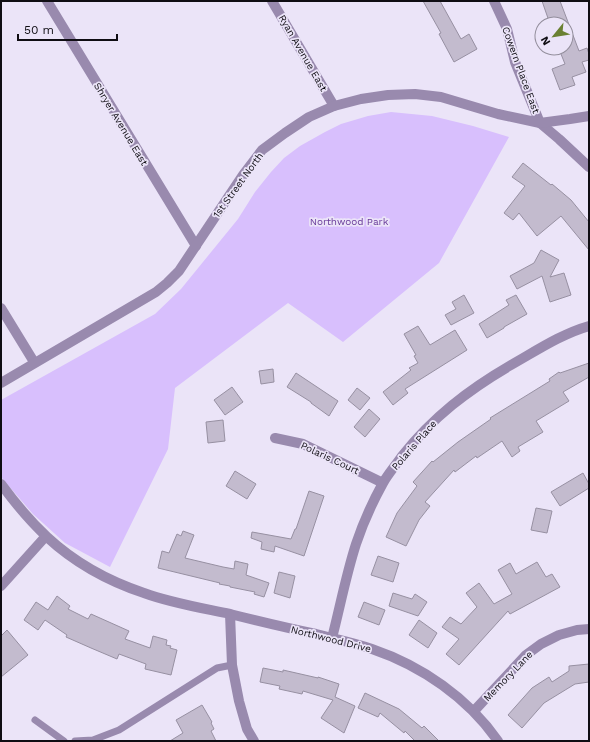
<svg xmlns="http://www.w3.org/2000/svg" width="590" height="742" viewBox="0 0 590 742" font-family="'Work Sans',sans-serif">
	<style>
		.green { fill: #d8bffd }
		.building { fill: #c3bbce; stroke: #9790a2 }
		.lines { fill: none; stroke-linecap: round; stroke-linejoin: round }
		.service { stroke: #998aae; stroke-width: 7 }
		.minor { stroke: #998aae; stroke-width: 10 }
		.tertiary { stroke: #998aae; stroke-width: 10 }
		.labels { text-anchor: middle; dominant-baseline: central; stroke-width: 3.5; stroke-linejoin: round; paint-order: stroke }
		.street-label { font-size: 10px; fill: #0f0d13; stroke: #ebe4f8 }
		.park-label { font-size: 10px; fill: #683a99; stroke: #ebe4f8 }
	</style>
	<rect width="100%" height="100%" fill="#ebe4f8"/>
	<!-- green -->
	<path class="green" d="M 391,112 L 432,116 L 473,126 L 509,137 L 439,263 L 343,342 L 288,303 L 175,388 L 168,449 L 110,567 L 65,543 L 33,514 L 1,477 L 1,400 L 155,314 L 181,289 L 238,219 L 255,192 L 271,172 L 284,158 L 300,146 L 325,132 L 341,124 L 368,116 Z"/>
	<!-- building -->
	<path class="building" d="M 423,1 L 440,1 L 461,39 L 469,34 L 477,49 L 454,62 L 439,34 L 441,33 Z
		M 542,1 L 560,1 L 579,51 L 587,48 L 589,54 L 589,60 L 582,62 L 586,72 L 572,77 L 575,85 L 560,90 L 552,69 L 565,64 L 559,49 L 566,48 L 566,24 L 550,24 Z
		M 523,163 L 551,185 L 552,184 L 571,200 L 589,222 L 589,250 L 561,216 L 537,236 L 519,213 L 513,220 L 504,213 L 525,186 L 512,177 Z
		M 541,250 L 559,260 L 550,277 L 564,273 L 571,295 L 550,302 L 542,276 L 517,289 L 510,276 L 534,263 Z
		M 464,295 L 474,313 L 451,325 L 445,315 L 456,309 L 452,302 Z
		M 516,295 L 527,314 L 504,327 L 504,328 L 487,338 L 479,324 L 509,305 L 506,300 Z
		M 418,326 L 430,345 L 455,330 L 467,350 L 405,389 L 408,393 L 393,405 L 383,392 L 411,370 L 409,368 L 418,363 L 414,356 L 416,355 L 404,334 Z
		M 589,363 L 589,377 L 563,392 L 569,401 L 536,421 L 543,432 L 518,447 L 520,451 L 512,457 L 502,441 L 477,458 L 476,456 L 455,472 L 454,470 L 425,502 L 430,506 L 419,520 L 406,546 L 386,537 L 397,513 L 417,486 L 413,482 L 432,461 L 433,462 L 458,442 L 491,419 L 490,418 L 550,381 L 549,379 L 559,372 L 560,373 Z
		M 273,369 L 274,382 L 261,384 L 259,371 Z
		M 296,373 L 338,401 L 329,416 L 311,403 L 311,402 L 287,387 Z
		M 232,387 L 243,402 L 225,415 L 214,400 Z
		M 357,388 L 370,398 L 360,410 L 348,400 Z
		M 369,409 L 380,419 L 365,437 L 354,427 Z
		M 223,420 L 225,441 L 208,443 L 206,422 Z
		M 235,471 L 256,484 L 247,499 L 226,486 Z
		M 583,473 L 589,484 L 589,488 L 560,506 L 551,492 Z
		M 309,491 L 324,496 L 304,556 L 275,546 L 274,552 L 261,549 L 262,542 L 251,538 L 252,532 L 291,539 L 295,529 L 296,529 Z
		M 536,508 L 552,511 L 547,533 L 531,530 Z
		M 183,531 L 194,535 L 185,558 L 223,567 L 234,569 L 235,561 L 248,564 L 246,575 L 269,583 L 264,597 L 254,594 L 255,592 L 230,587 L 230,586 L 219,584 L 220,583 L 158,568 L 162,551 L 169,553 L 177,534 L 181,536 Z
		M 378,556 L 399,563 L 393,582 L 371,575 Z
		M 537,562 L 546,577 L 552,574 L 560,587 L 510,614 L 508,611 L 459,665 L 446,654 L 459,639 L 442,627 L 450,617 L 461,624 L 477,607 L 466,593 L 479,583 L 494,604 L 512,594 L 498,570 L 510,563 L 516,574 Z
		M 279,572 L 295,576 L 290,598 L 274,593 Z
		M 393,593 L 412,599 L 415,594 L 427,602 L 418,616 L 389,606 Z
		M 57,596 L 70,606 L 68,609 L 88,619 L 91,614 L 129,631 L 125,639 L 150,648 L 153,636 L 167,640 L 166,645 L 171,646 L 170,648 L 177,650 L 171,675 L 145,669 L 146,664 L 119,654 L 117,659 L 91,648 L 66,637 L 67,635 L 45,620 L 38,630 L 24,620 L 36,602 L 48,610 Z
		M 364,602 L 385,610 L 379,625 L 358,617 Z
		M 419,620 L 437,633 L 428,648 L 409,635 Z
		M 7,630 L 28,655 L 1,677 L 1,636 Z
		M 589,664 L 589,682 L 575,684 L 544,703 L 522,728 L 508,715 L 532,688 L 549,677 L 552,682 L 569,671 L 569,666 Z
		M 263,668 L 283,672 L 283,670 L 318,678 L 318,677 L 339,684 L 335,697 L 355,706 L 344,733 L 321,718 L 333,700 L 303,691 L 302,694 L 279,689 L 280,686 L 260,682 Z
		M 365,693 L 399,709 L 422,728 L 424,726 L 439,741 L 415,741 L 405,731 L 404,733 L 380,713 L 378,717 L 358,708 Z
		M 202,705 L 212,722 L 211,723 L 214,729 L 211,731 L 216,741 L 170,741 L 183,733 L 176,720 Z"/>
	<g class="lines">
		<!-- service -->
		<path class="service" d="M 35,720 L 64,741
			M 75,741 L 93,740 L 119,730 L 217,668 L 232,665"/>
		<!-- minor -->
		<path class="minor" d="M 47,1 L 196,246
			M 272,1 L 334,106
			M 494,1 L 507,29 L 515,62 L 540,123 L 559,139 L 589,167
			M 1,308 L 34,362
			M 275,438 L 303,444 L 383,483
			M 1,484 C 15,503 30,521 47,537 C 75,563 108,581 144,593 C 171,603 202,608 230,614 L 232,665 L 239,701 L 247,729 L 254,741
			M 1,586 L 46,536
			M 230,614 C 258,621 287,628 316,634 C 335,639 354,643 372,649 C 422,666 468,698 498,741
			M 332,638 C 340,607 346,575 356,544 C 363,523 372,503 383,483 C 388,474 396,465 402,456 C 433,417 468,390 511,365 C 536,351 561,334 589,326
			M 474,711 L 526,655 L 541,644 L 559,635 L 577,630 L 589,629"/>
		<!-- tertiary -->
		<path class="tertiary" d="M 1,383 L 156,292 L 167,283 L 179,271 L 243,175 L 262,150 L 285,133 L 309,117 L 334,106 L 361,99 L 388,95 L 415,94 L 441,97 L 498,114 L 540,123 L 570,119 L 589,116"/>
	</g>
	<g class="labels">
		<!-- street labels -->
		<g class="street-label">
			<text transform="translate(303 53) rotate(60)">Ryan Avenue East</text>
			<text transform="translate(521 70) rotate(70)">Cowern Place East</text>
			<text transform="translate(121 124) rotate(59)">Shryer Avenue East</text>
			<text transform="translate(238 185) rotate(-54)">1st Street North</text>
			<text transform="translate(414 445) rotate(-49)">Polaris Place</text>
			<text transform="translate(330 458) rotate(25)">Polaris Court</text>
			<text transform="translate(331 639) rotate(14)">Northwood Drive</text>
			<text transform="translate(508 676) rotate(-46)">Memory Lane</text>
		</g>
		<!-- park labels -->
		<g class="park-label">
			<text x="349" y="221">Northwood Park</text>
		</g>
	</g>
	<!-- border -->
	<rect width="590" height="742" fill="none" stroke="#0f0d13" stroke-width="4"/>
	<!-- north arrow -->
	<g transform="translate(554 36) rotate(240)"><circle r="19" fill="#ebe4f8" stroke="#938e9c"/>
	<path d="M0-3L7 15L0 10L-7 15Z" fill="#6a8032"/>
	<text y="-6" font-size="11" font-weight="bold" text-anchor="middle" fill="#0f0d13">N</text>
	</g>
	<!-- scale -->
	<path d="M18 34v6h99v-6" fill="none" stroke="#0f0d13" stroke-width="2"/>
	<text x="24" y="34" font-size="12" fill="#0f0d13" stroke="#ebe4f8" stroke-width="3" paint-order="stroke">50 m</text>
</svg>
